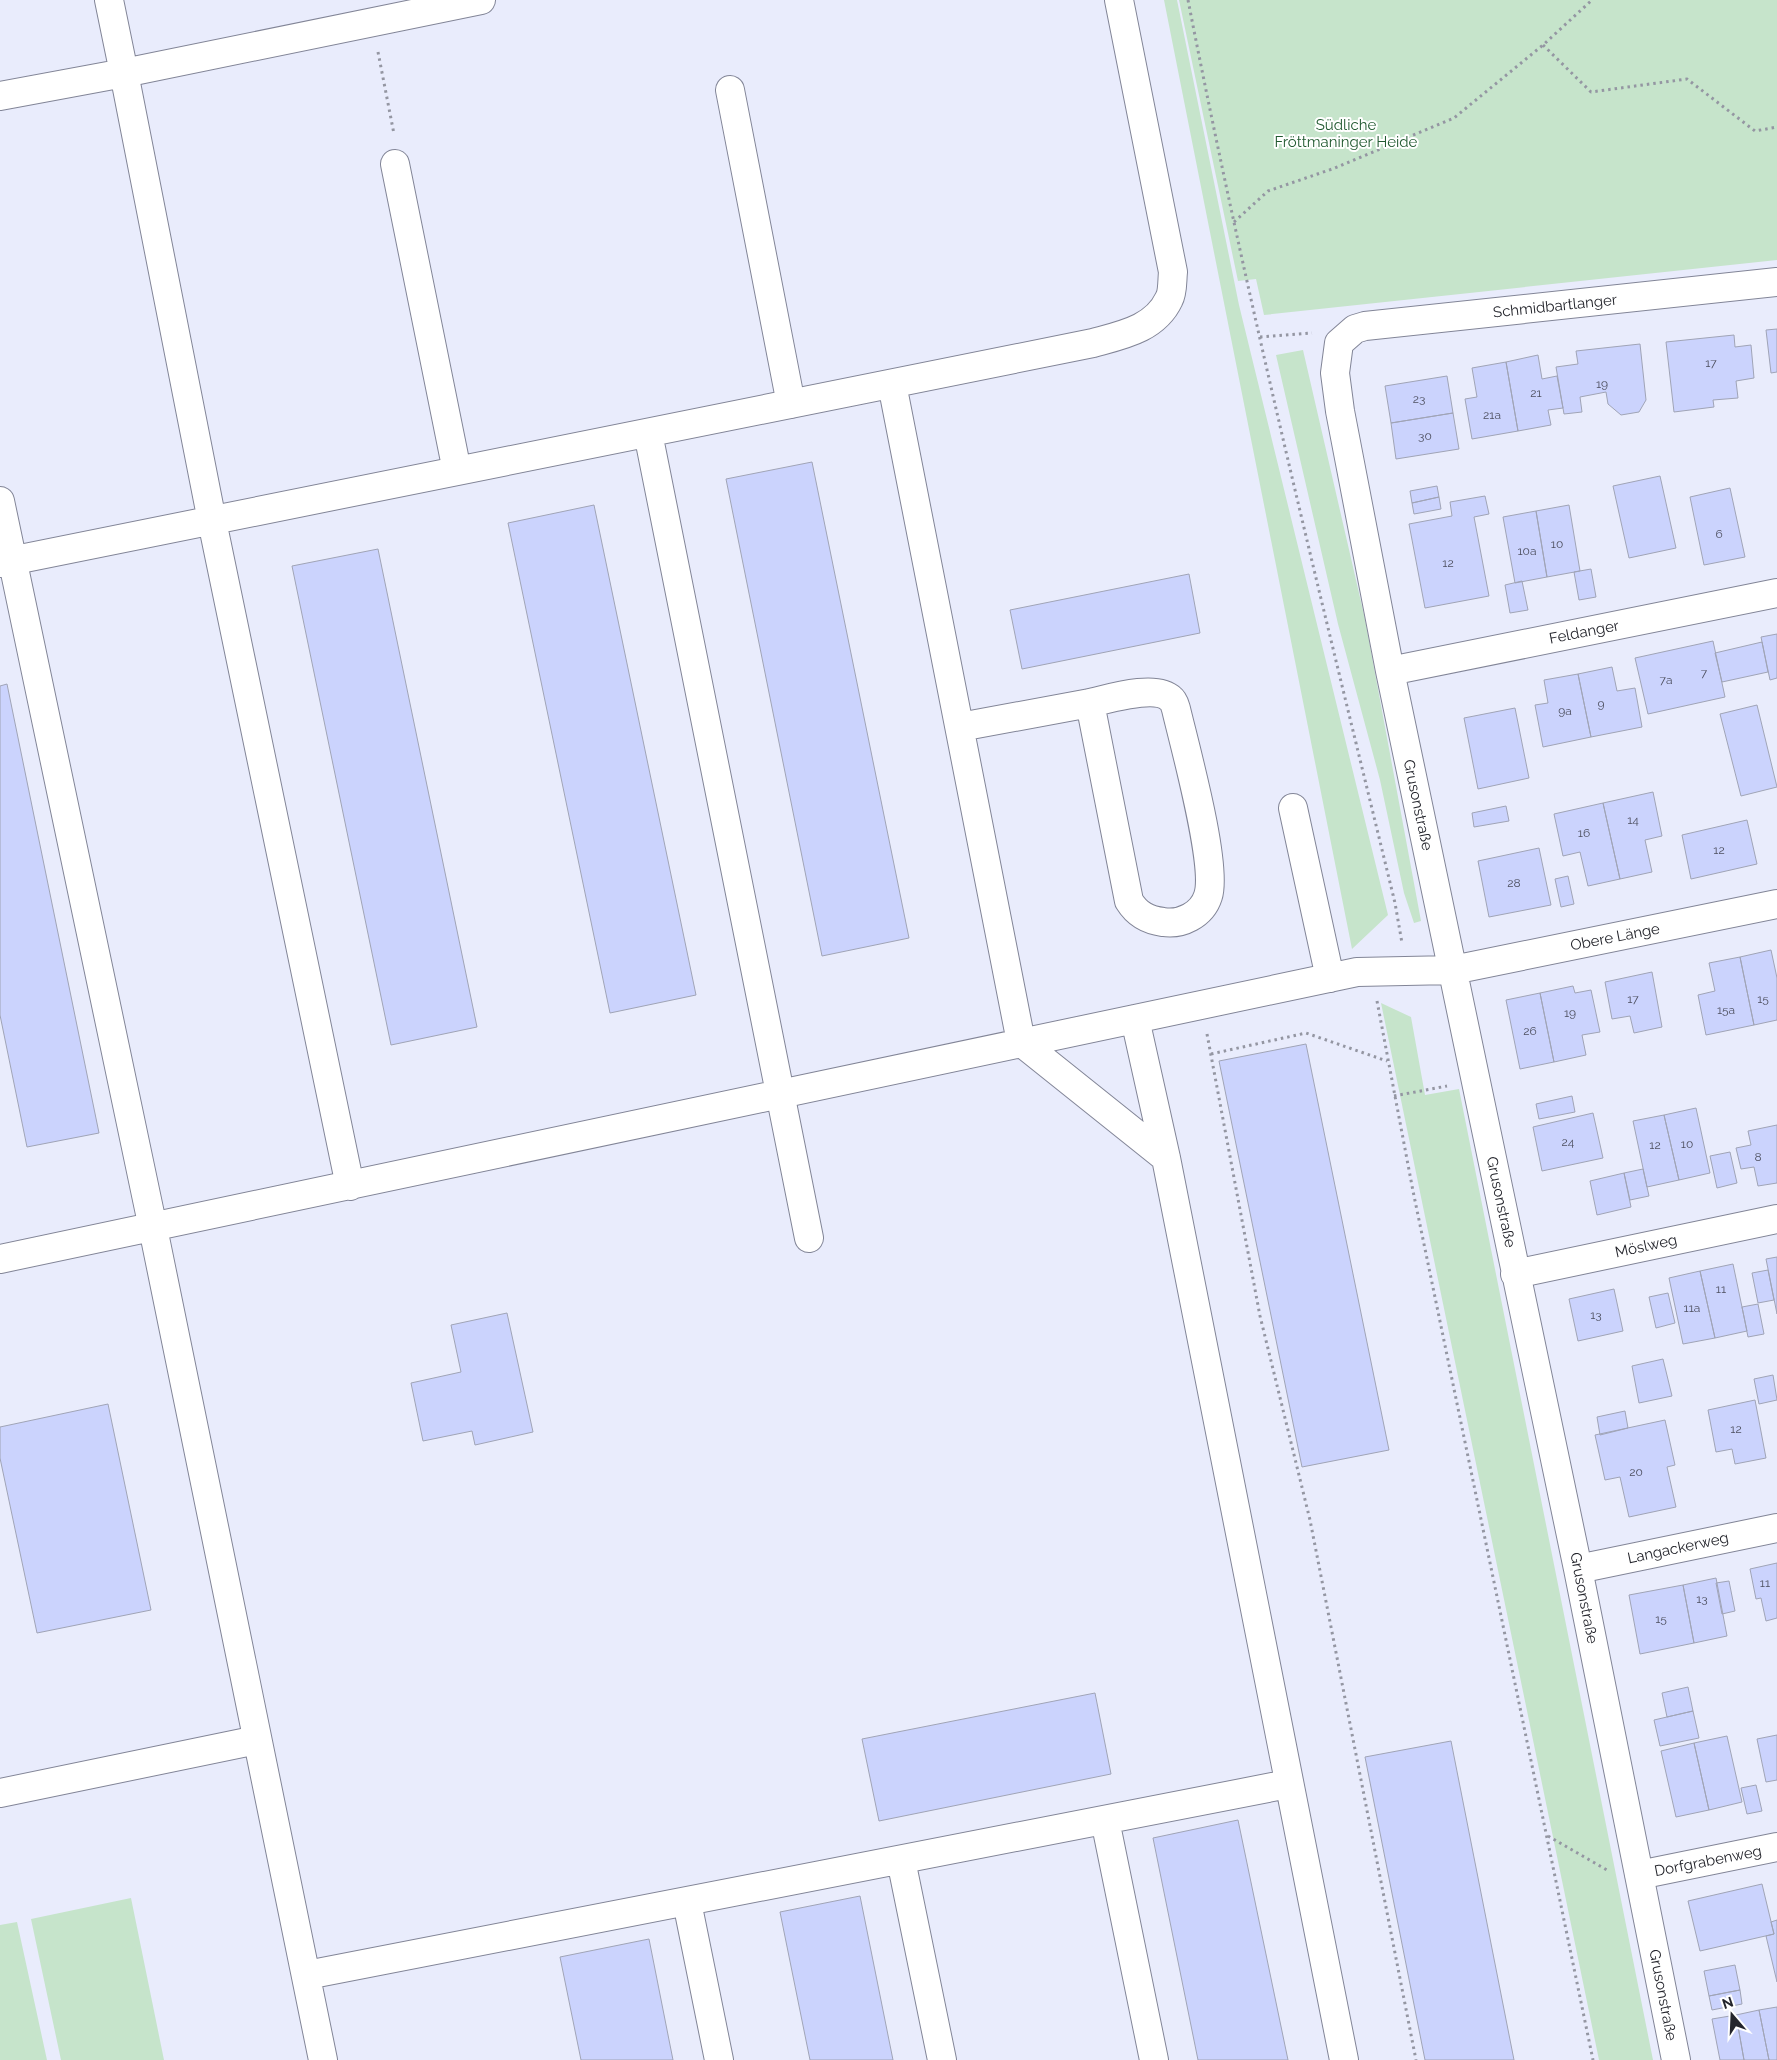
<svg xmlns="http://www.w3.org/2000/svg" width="1777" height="2060" viewBox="0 0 1777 2060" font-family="Raleway,sans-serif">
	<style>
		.green { fill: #c6e4cb }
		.building { fill: #cbd3fd; stroke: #a0a4b6 }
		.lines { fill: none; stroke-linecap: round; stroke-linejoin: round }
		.minor-casing { stroke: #828597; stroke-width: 30 }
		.path { stroke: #9496a2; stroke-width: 3; stroke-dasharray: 2.5 4; stroke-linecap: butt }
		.minor { stroke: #fff; stroke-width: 28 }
		.labels { text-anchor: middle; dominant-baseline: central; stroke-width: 4; stroke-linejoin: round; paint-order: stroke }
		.number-label { font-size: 12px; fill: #4e5060 }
		.park-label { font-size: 15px; fill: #215930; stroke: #fff }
		.street-label { font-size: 15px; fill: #24252c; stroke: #fff }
	</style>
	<rect width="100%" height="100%" fill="#e9ecfc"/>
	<!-- green -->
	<path class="green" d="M 1164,0 L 1177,0 L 1239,305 L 1388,915 L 1352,949 Z
		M 1179,0 L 1777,0 L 1777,260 L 1264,315 L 1256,279 L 1238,281 Z
		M 1303,350 L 1365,619 L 1421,921 L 1414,923 L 1404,893 L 1380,780 L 1338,624 L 1276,355 Z
		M 1381,1003 L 1411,1017 L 1425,1095 L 1459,1089 L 1653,2060 L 1599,2060 Z
		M 131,1898 L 164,2060 L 61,2060 L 31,1919 Z
		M 17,1922 L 47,2060 L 0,2060 L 0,1925 Z"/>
	<!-- building -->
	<path class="building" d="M 1777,329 L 1777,372 L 1771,373 L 1766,330 Z
		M 1734,335 L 1735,347 L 1751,345 L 1754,378 L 1736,381 L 1738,398 L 1713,400 L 1714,407 L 1674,412 L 1666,342 Z
		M 1640,344 L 1646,400 L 1639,412 L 1621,415 L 1608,404 L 1606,392 L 1580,397 L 1582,412 L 1564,414 L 1556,367 L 1578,364 L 1576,351 Z
		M 1538,355 L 1542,379 L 1557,376 L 1563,408 L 1548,410 L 1551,425 L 1518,431 L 1506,362 Z
		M 1506,362 L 1518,431 L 1472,439 L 1465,399 L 1477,397 L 1472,368 Z
		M 1447,376 L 1453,413 L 1391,423 L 1385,386 Z
		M 1453,413 L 1459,449 L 1396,459 L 1391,423 Z
		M 812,462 L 909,938 L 822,956 L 726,479 Z
		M 1660,476 L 1676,548 L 1629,558 L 1613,486 Z
		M 1437,486 L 1439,497 L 1412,503 L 1410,491 Z
		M 1730,488 L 1745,557 L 1704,565 L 1690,497 Z
		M 1485,496 L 1489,514 L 1474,517 L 1489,596 L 1425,608 L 1409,524 L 1452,516 L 1450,502 Z
		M 1439,497 L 1441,509 L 1414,514 L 1412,503 Z
		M 594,505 L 696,995 L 610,1013 L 508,523 Z
		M 1569,505 L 1580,571 L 1547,577 L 1536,511 Z
		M 1536,511 L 1547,577 L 1515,583 L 1503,517 Z
		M 378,549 L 477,1027 L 391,1045 L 292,566 Z
		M 1591,569 L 1596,597 L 1579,600 L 1574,572 Z
		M 1189,574 L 1200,633 L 1022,669 L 1010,610 Z
		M 1522,581 L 1528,610 L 1510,613 L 1505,585 Z
		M 1777,634 L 1777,678 L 1770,680 L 1761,637 Z
		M 1713,641 L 1725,697 L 1648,714 L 1635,658 Z
		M 1762,642 L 1768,672 L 1722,682 L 1715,653 Z
		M 1612,667 L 1617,691 L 1635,688 L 1642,727 L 1591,737 L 1578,674 Z
		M 1578,674 L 1591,737 L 1543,747 L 1535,705 L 1548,703 L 1544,680 Z
		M 7,684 L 99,1133 L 27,1147 L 0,1015 L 0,686 Z
		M 1757,705 L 1777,787 L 1741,796 L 1720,714 Z
		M 1515,708 L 1529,778 L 1478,789 L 1464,718 Z
		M 1653,792 L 1662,836 L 1645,840 L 1652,872 L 1620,879 L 1603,803 Z
		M 1603,803 L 1620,879 L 1588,886 L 1580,852 L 1563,856 L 1554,814 Z
		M 1506,806 L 1509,821 L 1474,827 L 1472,813 Z
		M 1747,820 L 1757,864 L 1691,879 L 1682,835 Z
		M 1539,848 L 1551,905 L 1489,917 L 1478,861 Z
		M 1568,876 L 1574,904 L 1561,907 L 1555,879 Z
		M 1771,950 L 1777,978 L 1777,1020 L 1754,1025 L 1740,957 Z
		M 1740,957 L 1754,1025 L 1706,1035 L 1698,995 L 1715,991 L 1709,963 Z
		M 1652,972 L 1662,1027 L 1634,1033 L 1630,1016 L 1612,1019 L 1605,982 Z
		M 1573,986 L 1575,993 L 1591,990 L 1600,1032 L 1582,1035 L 1586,1055 L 1554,1062 L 1540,993 Z
		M 1540,993 L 1554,1062 L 1520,1069 L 1506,1000 Z
		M 1306,1044 L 1389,1450 L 1302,1467 L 1219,1061 Z
		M 1572,1096 L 1575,1112 L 1539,1119 L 1536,1104 Z
		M 1696,1108 L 1710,1173 L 1679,1180 L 1664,1115 Z
		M 1593,1113 L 1603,1158 L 1542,1171 L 1533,1127 Z
		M 1664,1115 L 1679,1180 L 1647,1187 L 1633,1121 Z
		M 1777,1125 L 1777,1183 L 1758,1186 L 1754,1167 L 1741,1169 L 1736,1148 L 1751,1145 L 1748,1131 Z
		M 1730,1152 L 1737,1183 L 1717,1188 L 1710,1156 Z
		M 1643,1169 L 1649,1196 L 1630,1200 L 1624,1173 Z
		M 1624,1173 L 1631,1207 L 1597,1215 L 1590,1181 Z
		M 1777,1257 L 1777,1314 L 1766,1259 Z
		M 1733,1264 L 1747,1331 L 1715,1338 L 1700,1271 Z
		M 1768,1270 L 1774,1300 L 1758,1303 L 1752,1273 Z
		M 1700,1271 L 1715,1338 L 1683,1344 L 1669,1278 Z
		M 1614,1289 L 1623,1331 L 1578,1341 L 1569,1299 Z
		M 1668,1293 L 1675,1323 L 1656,1328 L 1649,1297 Z
		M 1758,1304 L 1764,1334 L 1748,1337 L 1742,1307 Z
		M 507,1313 L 533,1432 L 475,1445 L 472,1431 L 423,1441 L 411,1383 L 461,1372 L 451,1325 Z
		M 1663,1359 L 1672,1396 L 1639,1403 L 1632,1366 Z
		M 1773,1375 L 1777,1400 L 1759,1404 L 1754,1379 Z
		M 1755,1400 L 1766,1458 L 1735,1464 L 1732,1449 L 1716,1452 L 1708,1410 Z
		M 108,1404 L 151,1610 L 37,1633 L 0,1458 L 0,1427 Z
		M 1625,1411 L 1628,1428 L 1600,1435 L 1597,1417 Z
		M 1665,1420 L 1675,1465 L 1667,1467 L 1676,1507 L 1629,1517 L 1620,1477 L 1605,1480 L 1595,1435 Z
		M 1777,1563 L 1777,1618 L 1766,1621 L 1761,1598 L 1756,1599 L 1750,1569 Z
		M 1716,1578 L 1727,1636 L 1694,1643 L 1683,1585 Z
		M 1729,1581 L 1735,1611 L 1722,1614 L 1716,1583 Z
		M 1683,1585 L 1694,1643 L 1640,1654 L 1629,1595 Z
		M 1688,1687 L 1693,1711 L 1667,1717 L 1662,1693 Z
		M 1095,1693 L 1111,1774 L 879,1821 L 862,1739 Z
		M 1693,1711 L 1699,1738 L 1660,1746 L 1654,1720 Z
		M 1777,1735 L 1777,1780 L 1766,1782 L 1757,1739 Z
		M 1727,1736 L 1742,1802 L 1709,1810 L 1694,1743 Z
		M 1451,1741 L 1514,2060 L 1425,2060 L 1365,1757 Z
		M 1694,1743 L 1709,1810 L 1676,1817 L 1661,1751 Z
		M 1756,1785 L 1762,1811 L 1747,1814 L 1741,1788 Z
		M 1238,1820 L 1288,2060 L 1198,2060 L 1153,1838 Z
		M 1762,1884 L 1774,1934 L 1700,1951 L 1688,1901 Z
		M 860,1896 L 893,2060 L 810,2060 L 780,1912 Z
		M 1777,1920 L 1777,1982 L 1766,1936 L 1774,1934 L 1771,1922 Z
		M 649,1939 L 673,2060 L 581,2060 L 560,1957 Z
		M 1735,1965 L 1740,1990 L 1709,1996 L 1704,1971 Z
		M 1740,1990 L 1742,2004 L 1712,2010 L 1709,1996 Z
		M 1777,2007 L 1777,2060 L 1769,2060 L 1759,2010 Z
		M 1759,2010 L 1769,2060 L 1744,2060 L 1736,2015 Z
		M 1736,2015 L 1744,2060 L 1720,2060 L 1712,2019 Z"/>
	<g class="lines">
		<!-- minor casing -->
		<g class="minor-casing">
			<path id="minor" d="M 109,0 L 124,73 L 481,0
				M 730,90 L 791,404
				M 0,96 L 124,73 L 212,521 L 350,1186
				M 395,164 L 457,471
				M 892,384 L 1021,1042 L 1166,1158
				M 648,433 L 809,1238
				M 0,501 L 153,1228 L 323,2060
				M 0,563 L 1093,343 C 1122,335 1155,329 1169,299 C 1173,292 1172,280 1173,272 L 1119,0
				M 1390,671 L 1777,593
				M 960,727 L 1090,703 L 1129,901 C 1137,914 1147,920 1163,922 C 1181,925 1202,915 1208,896 C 1218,866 1185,747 1176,709 C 1175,706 1174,701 1171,699 C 1156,684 1108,699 1090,703
				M 1293,808 L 1330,978
				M 1135,1019 L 1166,1158 L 1344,2060
				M 0,1259 L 1357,972 L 1453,970 L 1777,904
				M 1515,1274 L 1777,1219
				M 1578,1569 L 1777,1528
				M 0,1793 L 257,1740
				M 1105,1820 L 1154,2060
				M 901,1860 L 942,2060
				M 1639,1875 L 1777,1847
				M 687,1902 L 719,2060
				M 307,1975 L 1288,1784
				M 1676,2060 L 1578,1569 L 1390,671 L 1340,411 L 1335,373 L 1339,343 L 1355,329 L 1365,326 L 1777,282"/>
		</g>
		<!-- path -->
		<path class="path" d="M 1188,0 C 1247,303 1322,603 1395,903 L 1402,943
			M 1543,45 L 1591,92 L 1687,79 L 1755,131 L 1777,127
			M 378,52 L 394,134
			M 1234,222 L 1268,191 L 1335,168 L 1454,118 L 1543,45 L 1592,0
			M 1260,337 L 1312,333
			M 1377,1001 L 1413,1191 L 1593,2060
			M 1207,1034 L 1260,1316 L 1310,1520 L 1416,2060
			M 1211,1054 L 1306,1033 L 1387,1061
			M 1394,1096 L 1447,1086
			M 1548,1836 L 1607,1870"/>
		<!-- minor -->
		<use href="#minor" class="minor"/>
	</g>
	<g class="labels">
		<!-- number labels -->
		<g class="number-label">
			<text x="1711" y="363">17</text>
			<text x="1602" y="384">19</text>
			<text x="1536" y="393">21</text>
			<text x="1419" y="399">23</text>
			<text x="1492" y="415">21a</text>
			<text x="1425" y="436">30</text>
			<text x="1719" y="534">6</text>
			<text x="1557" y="544">10</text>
			<text x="1527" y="551">10a</text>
			<text x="1448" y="563">12</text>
			<text x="1704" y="673">7</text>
			<text x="1666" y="680">7a</text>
			<text x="1601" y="704">9</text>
			<text x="1565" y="711">9a</text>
			<text x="1633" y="820">14</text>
			<text x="1584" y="833">16</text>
			<text x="1719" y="850">12</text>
			<text x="1514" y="883">28</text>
			<text x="1633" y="999">17</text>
			<text x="1763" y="999">15</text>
			<text x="1726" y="1010">15a</text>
			<text x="1570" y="1013">19</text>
			<text x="1530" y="1031">26</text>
			<text x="1568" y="1142">24</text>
			<text x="1687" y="1144">10</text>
			<text x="1655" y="1145">12</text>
			<text x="1758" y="1157">8</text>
			<text x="1721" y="1289">11</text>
			<text x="1692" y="1308">11a</text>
			<text x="1596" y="1315">13</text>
			<text x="1736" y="1429">12</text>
			<text x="1636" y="1472">20</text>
			<text x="1765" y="1583">11</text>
			<text x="1702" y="1599">13</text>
			<text x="1661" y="1619">15</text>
		</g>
		<!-- park labels -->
		<g class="park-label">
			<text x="1346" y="125">Südliche<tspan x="1346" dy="17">Fröttmaninger Heide</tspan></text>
		</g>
		<!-- street labels -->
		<g class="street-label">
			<text transform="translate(1555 306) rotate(-6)">Schmidbartlanger</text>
			<text transform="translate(1584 632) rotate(-11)">Feldanger</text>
			<text transform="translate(1418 805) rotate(78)">Grusonstraße</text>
			<text transform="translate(1615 937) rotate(-11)">Obere Länge</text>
			<text transform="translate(1501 1202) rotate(78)">Grusonstraße</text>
			<text transform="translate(1646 1246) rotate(-12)">Möslweg</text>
			<text transform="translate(1678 1548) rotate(-12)">Langackerweg</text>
			<text transform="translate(1584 1598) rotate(79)">Grusonstraße</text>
			<text transform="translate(1708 1861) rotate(-11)">Dorfgrabenweg</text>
			<text transform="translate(1663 1995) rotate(79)">Grusonstraße</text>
		</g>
	</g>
	<!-- north arrow -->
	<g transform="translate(1732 2015) rotate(341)" stroke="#ffffff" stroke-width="4" paint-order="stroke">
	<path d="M0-4L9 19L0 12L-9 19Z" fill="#24252c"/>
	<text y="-8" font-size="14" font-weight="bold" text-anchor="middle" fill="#24252c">N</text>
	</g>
</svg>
